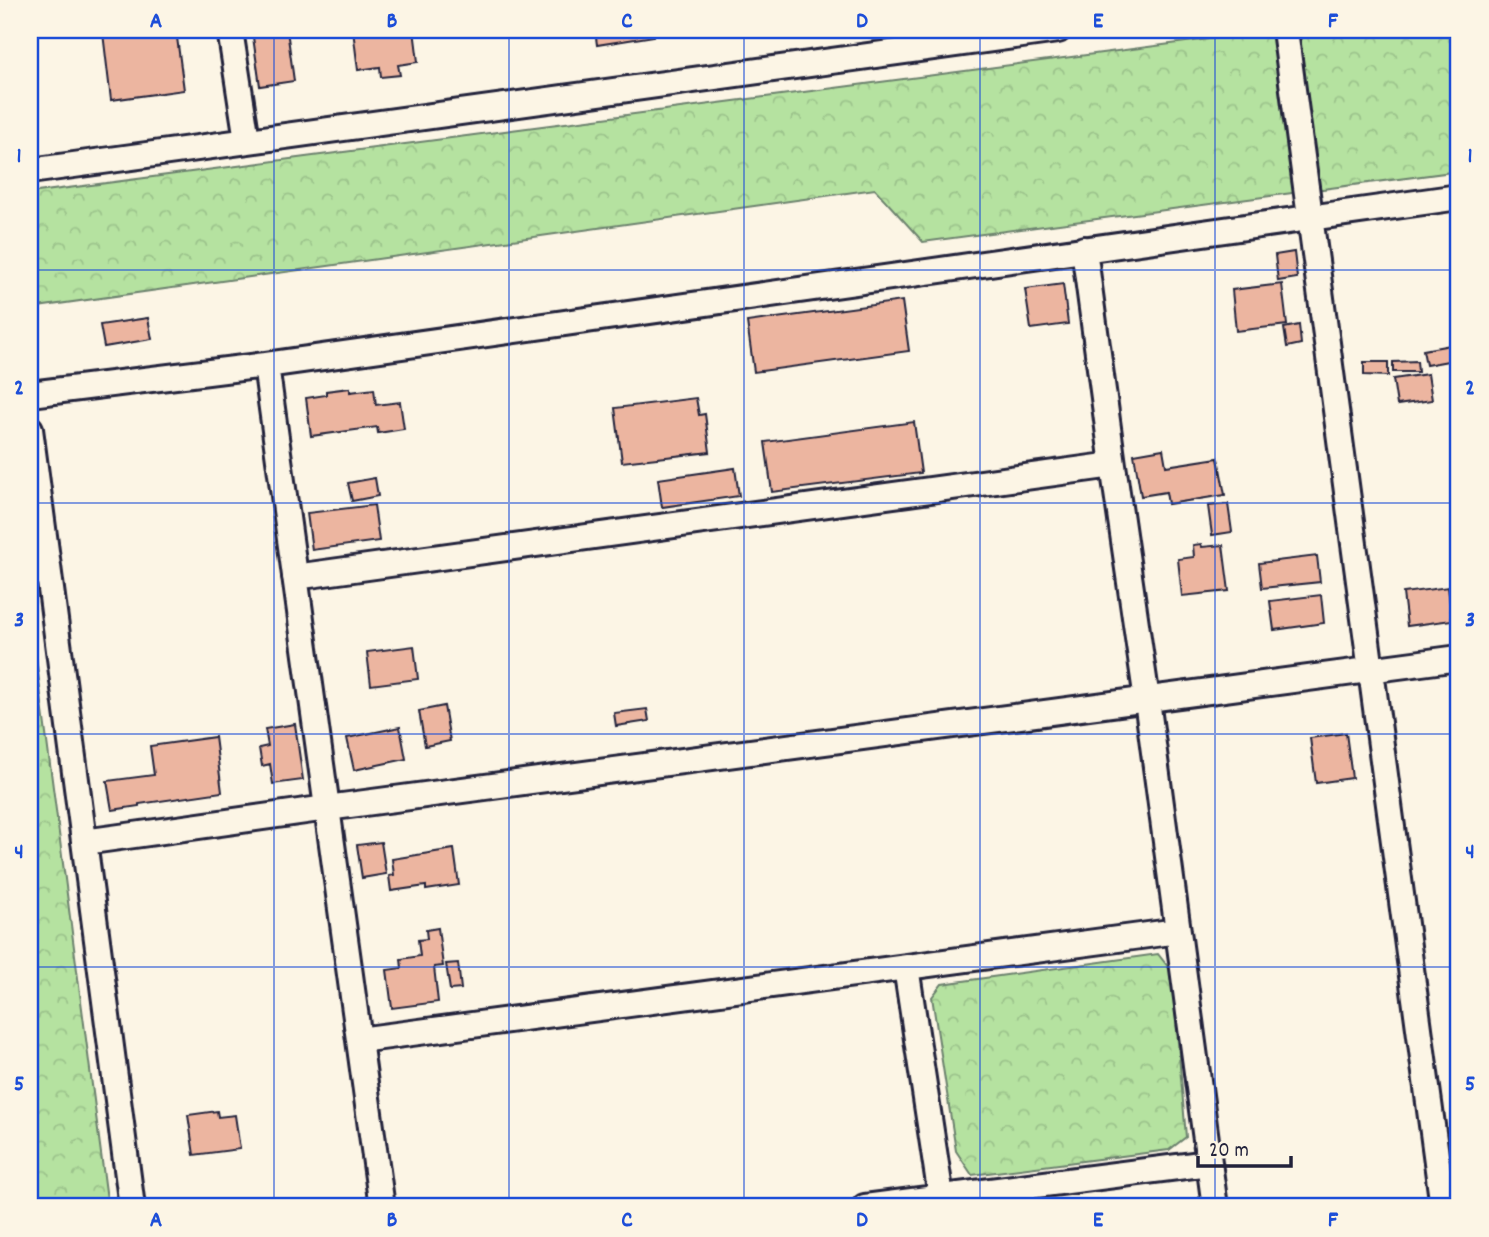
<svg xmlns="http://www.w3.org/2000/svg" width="1489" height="1237" viewBox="0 0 1489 1237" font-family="Dekko,sans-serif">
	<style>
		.forest { fill: url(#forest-crowns); stroke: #6c826e; stroke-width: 2 }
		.building { fill: #ecb5a0; stroke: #22223b; stroke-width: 2 }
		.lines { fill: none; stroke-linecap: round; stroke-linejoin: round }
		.minor-casing { stroke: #22223b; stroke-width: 30 }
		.minor { stroke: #fcf5e5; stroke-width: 24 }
		.grid { fill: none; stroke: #1d4ed8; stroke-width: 2; stroke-opacity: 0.55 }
		.neatline { fill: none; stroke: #1d4ed8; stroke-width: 2.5 }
		.grid-label { font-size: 23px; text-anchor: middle; font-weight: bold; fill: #1d4ed8 }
	</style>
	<defs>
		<pattern id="forest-crowns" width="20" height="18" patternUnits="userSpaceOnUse" patternTransform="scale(1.75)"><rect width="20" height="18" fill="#b5e2a0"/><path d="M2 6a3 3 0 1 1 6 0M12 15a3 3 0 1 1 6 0" fill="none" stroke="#9bc28b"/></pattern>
	</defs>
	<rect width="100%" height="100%" fill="#fcf5e5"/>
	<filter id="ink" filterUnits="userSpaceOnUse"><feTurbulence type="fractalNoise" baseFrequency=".0143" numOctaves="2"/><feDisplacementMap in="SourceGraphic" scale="14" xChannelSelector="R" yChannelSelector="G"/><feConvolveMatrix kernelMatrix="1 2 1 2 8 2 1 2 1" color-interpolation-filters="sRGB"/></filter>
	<g filter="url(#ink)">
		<!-- forest -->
		<path class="forest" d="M 1278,30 L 1459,30 L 1459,171 L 923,242 L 875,189 L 37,307 L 30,259 L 30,193 Z
			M 30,612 L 108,1207 L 30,1207 Z
			M 1158,954 L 1172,972 L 1186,1137 L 1169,1150 L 972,1175 L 956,1151 L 932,997 L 942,984 Z"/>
		<!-- building -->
		<path class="building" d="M 131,30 L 176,30 L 184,90 L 111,100 L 103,33 Z
			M 252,30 L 287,30 L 294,81 L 260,86 Z
			M 353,30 L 414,30 L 418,62 L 398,65 L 400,75 L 381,77 L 380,67 L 358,70 Z
			M 595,30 L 653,30 L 654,36 L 597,45 Z
			M 1294,252 L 1297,278 L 1278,281 L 1275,255 Z
			M 1063,284 L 1068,324 L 1031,329 L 1025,289 Z
			M 1282,284 L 1287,325 L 1236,331 L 1232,290 Z
			M 902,301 L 909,351 L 754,372 L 747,322 Z
			M 148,318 L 152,339 L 104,347 L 100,325 Z
			M 1299,325 L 1301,344 L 1287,347 L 1284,328 Z
			M 1456,344 L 1459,359 L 1426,365 L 1423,350 Z
			M 1417,361 L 1418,372 L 1393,372 L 1393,362 Z
			M 1364,362 L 1388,362 L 1388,376 L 1364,375 Z
			M 1428,374 L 1432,400 L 1397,405 L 1393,379 Z
			M 350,388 L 350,392 L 374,389 L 376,405 L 400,402 L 404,429 L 378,433 L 377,427 L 311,436 L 306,398 L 326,395 L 326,391 Z
			M 696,398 L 699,415 L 705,414 L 710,452 L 622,462 L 615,408 Z
			M 914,422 L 921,473 L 772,492 L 765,442 Z
			M 1163,449 L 1166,466 L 1218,458 L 1225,495 L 1168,504 L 1166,492 L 1141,496 L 1134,454 Z
			M 735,468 L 739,496 L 662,507 L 658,479 Z
			M 375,478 L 378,496 L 352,501 L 348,483 Z
			M 1228,504 L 1232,532 L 1212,535 L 1208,506 Z
			M 374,505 L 379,541 L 312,550 L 307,513 Z
			M 1201,544 L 1202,547 L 1223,545 L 1229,591 L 1182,596 L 1178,559 L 1194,557 L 1193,545 Z
			M 1317,556 L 1320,582 L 1262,588 L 1259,563 Z
			M 1448,587 L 1452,620 L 1407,626 L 1403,593 Z
			M 1321,595 L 1324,623 L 1274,630 L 1270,601 Z
			M 414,646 L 418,679 L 371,685 L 367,652 Z
			M 444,706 L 450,741 L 425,746 L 419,711 Z
			M 647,709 L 649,721 L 616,726 L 614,713 Z
			M 295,724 L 303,780 L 273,784 L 270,764 L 262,766 L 259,748 L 268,746 L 265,729 Z
			M 400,727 L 406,759 L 354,770 L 347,738 Z
			M 1346,733 L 1352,778 L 1316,783 L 1310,738 Z
			M 215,737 L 222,792 L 139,804 L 139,806 L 112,810 L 107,781 L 154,775 L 150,746 Z
			M 381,842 L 386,874 L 362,878 L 357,845 Z
			M 454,849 L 459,885 L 426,890 L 426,886 L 391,891 L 389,876 L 394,875 L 392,859 Z
			M 438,928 L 443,966 L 434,967 L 438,1002 L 392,1008 L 387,970 L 402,968 L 401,959 L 420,956 L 418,940 L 427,939 L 426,930 Z
			M 458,963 L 461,989 L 450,990 L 446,964 Z
			M 217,1111 L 218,1117 L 235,1115 L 240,1149 L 194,1155 L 188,1115 Z"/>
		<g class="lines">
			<!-- minor casing -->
			<g class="minor-casing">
				<path id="minor" d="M 230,30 L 247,140
					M 1285,30 L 1443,1207
					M 30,171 L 1058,30
					M 1084,249 L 1113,465 L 1147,700 L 1215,1207
					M 266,365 L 382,1207
					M 30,394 L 266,365 L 1459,197
					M 30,429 L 132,1207
					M 295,577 L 1113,465
					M 84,842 L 327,808 L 1459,658
					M 906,967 L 941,1197
					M 359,1040 L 1178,931
					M 865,1207 L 1209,1163"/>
			</g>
			<!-- minor -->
			<use href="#minor" class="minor"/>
		</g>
	</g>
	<!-- grid -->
	<path class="grid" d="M 274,30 L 274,1207M 509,30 L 509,1207M 744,30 L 744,1207M 980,30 L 980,1207M 1215,30 L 1215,1207M 30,270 L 1459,270M 30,503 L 1459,503M 30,734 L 1459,734M 30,967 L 1459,967"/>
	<!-- margin -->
	<rect width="1489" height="1237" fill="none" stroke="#fcf5e5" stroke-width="77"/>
	<!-- scale -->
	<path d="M1198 1156v10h93v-10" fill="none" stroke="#22223b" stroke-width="3.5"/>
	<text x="1209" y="1156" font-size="21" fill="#22223b" stroke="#fcf5e5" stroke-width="5" paint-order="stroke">20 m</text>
	<rect x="38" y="38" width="1412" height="1160" class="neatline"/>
	<g class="grid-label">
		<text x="156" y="27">A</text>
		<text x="392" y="27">B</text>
		<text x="627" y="27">C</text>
		<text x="862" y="27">D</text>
		<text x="1098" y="27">E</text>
		<text x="1333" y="27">F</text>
		<text x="19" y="162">1</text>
		<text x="1470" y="162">1</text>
		<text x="19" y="394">2</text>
		<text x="1470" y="394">2</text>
		<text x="19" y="626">3</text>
		<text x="1470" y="626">3</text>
		<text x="19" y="858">4</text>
		<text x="1470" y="858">4</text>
		<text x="19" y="1090">5</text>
		<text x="1470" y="1090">5</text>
		<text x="156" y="1226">A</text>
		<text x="392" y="1226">B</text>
		<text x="627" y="1226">C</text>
		<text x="862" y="1226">D</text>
		<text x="1098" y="1226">E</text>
		<text x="1333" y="1226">F</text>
	</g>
</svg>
